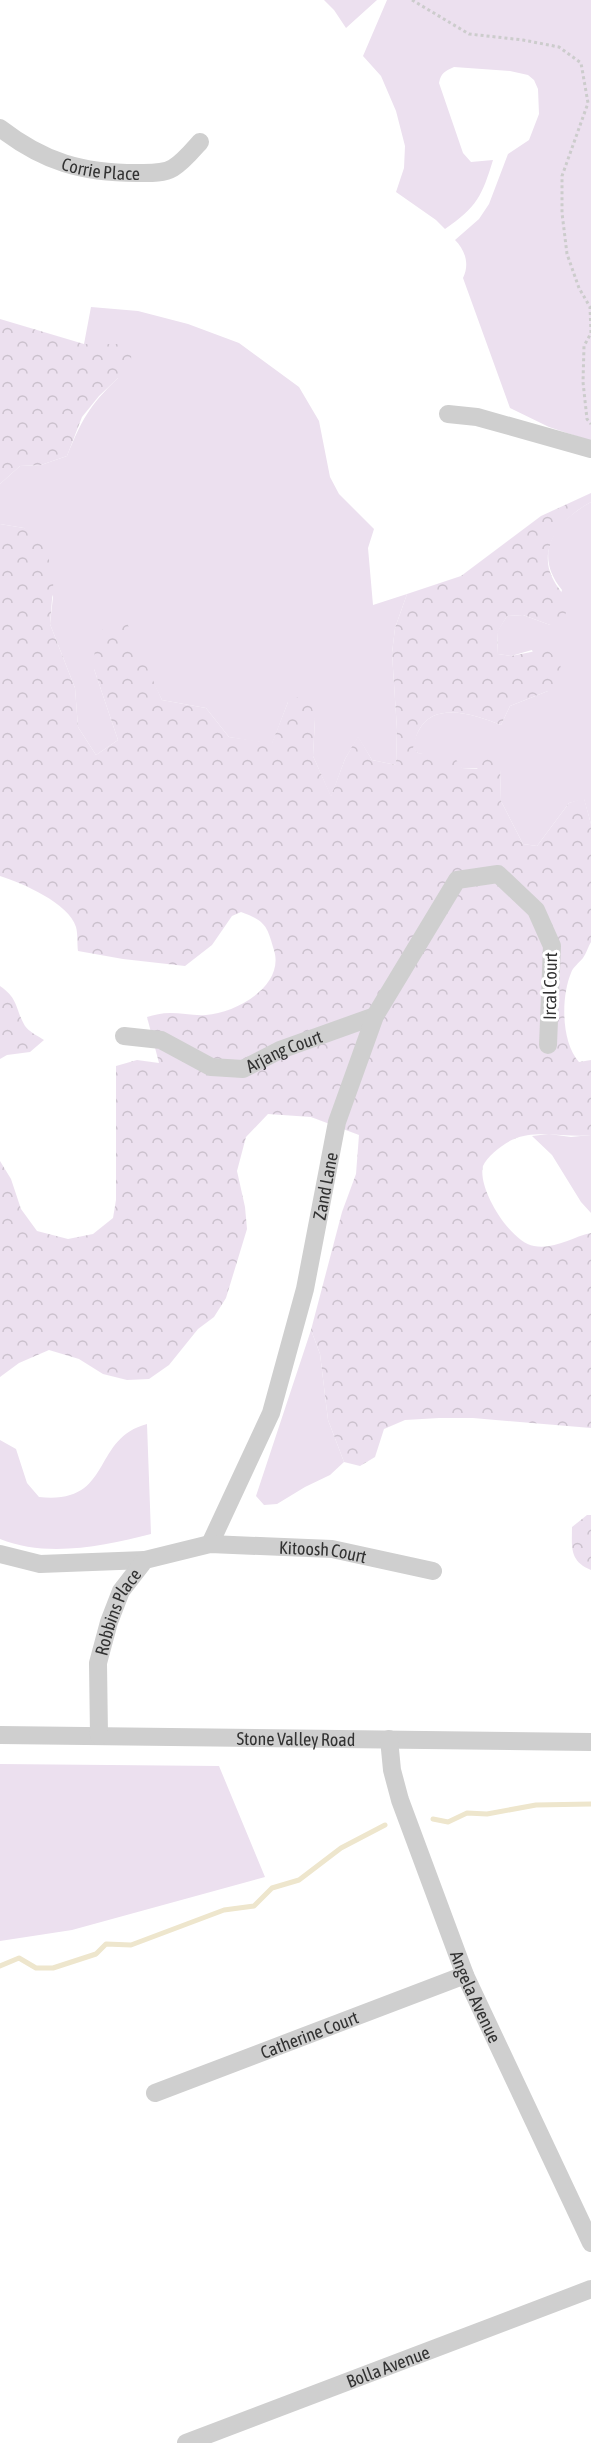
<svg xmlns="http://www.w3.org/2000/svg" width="591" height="2443" viewBox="0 0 591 2443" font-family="'Asap Condensed',sans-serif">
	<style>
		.green { fill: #ece0ef }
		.forest { fill: url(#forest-crowns) }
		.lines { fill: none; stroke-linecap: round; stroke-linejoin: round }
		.stream { stroke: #eee6cd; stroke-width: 5 }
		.path { stroke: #ccc; stroke-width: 3; stroke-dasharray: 3 3; stroke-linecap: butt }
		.minor { stroke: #cfcfcf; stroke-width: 18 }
		.labels { text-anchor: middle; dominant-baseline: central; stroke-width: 6; stroke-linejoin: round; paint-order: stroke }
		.street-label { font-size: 18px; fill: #323232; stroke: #fff }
	</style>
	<defs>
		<pattern id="forest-crowns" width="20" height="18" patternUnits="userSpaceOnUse" patternTransform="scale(1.5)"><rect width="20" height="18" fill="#ece0ef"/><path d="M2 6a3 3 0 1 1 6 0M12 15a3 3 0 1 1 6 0" fill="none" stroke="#cbc1cd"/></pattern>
	</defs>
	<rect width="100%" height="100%" fill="#fff"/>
	<!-- green -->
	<path class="green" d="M 324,0 L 377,0 L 346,28 L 334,10 Z
		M 387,0 L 591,0 L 591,441 L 549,427 L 510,408 L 463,278 C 470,264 465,250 455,240 L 479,219 L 489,204 L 508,154 L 529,140 L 539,114 L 538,89 L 534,80 L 528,75 L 510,71 L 454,67 C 445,71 441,73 439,83 L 463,153 L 471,162 L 493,160 C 482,196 477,207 445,229 L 436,220 L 396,192 L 404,168 L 405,146 L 396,111 L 381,76 L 363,56 Z
		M 91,307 L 138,311 L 188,324 L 239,343 L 299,387 L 319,421 L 330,477 L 339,494 L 374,529 L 368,548 L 373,605 L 407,594 L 395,628 L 392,653 L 397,730 L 396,765 L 372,760 L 358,737 L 345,759 L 331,797 L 313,756 L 315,719 L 288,702 L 272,744 L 229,737 L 206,708 L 162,700 L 148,672 L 94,669 L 118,740 L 96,755 L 78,727 L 75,688 L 50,624 L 53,597 L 24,528 L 0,524 L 0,484 L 20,466 L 41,465 L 67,456 C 82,419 89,406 118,378 L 107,345 L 84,344 Z
		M 591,502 L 591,824 L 584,799 L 569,803 L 537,846 L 523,844 L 501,801 L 500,769 L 462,768 L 433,756 L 418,753 L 412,748 C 414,742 416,735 419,730 C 435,700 477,716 501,725 L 510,706 L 548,691 L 532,650 L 511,656 L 498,654 L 497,632 L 507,616 L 523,615 L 550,625 L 562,590 C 532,553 555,522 591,502 Z
		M 549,1134 L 571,1137 L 591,1135 L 591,1213 L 581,1202 L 552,1155 L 532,1136 Z
		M 311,1330 L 320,1354 L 328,1420 L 344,1462 L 330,1475 L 305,1487 L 277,1504 L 264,1505 L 256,1496 Z
		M 147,1424 L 151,1534 C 104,1546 47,1558 0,1539 L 0,1440 L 16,1449 L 27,1483 L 39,1497 C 114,1505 90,1439 147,1424 Z
		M 0,1764 L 219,1766 L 265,1877 L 72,1930 L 0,1941 Z"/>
	<!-- forest -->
	<path class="forest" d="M 0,319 L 84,344 L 132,344 L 131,360 L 118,378 L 99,396 L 82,417 L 67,456 L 41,465 L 20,466 L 0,484 Z
		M 591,493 L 591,502 C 565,516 537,545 552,577 C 556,586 564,594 569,605 L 563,620 L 550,625 L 523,615 L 507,616 L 497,633 L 498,654 L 511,656 L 546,649 L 559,660 L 563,677 L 548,691 L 510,706 L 501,725 C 477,716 435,700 419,730 C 416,735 415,742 413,748 L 418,753 L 454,757 L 462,768 L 477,769 L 487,757 L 495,760 L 500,769 L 501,801 L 523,844 L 537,846 L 569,803 L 584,798 L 591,824 L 591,942 C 588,947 586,954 583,958 C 579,963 573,967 571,973 C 561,997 561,1042 579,1062 L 591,1060 L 591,1135 C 568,1138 535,1129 514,1139 C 504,1143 487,1156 483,1166 C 477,1188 510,1242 534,1246 C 554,1250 572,1237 591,1233 L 591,1428 L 473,1418 L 439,1418 L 405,1420 L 384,1429 L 375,1457 L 360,1466 L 344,1462 L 328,1420 L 320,1354 L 311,1330 L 342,1212 L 356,1174 L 359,1135 L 311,1117 L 268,1114 L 246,1137 L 237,1171 L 245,1207 L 247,1229 L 226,1298 L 214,1317 L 198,1329 L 169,1365 L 149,1379 L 127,1380 L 103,1374 L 79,1359 L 49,1350 L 19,1363 L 0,1377 L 0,1161 L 11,1179 L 21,1209 L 37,1231 L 68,1239 L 93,1234 L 113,1218 L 116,1200 L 116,1066 L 137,1060 L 159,1063 L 147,1017 C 154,1015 162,1013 170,1013 C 182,1013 194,1016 206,1015 C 236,1013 285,986 274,950 C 267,926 266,921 241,912 L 232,916 L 212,945 L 185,966 L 123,959 L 78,951 C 77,944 78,934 76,927 C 69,903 22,883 0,876 L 0,524 L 24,528 L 44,545 L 54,575 L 50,624 L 75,688 L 78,727 L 96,755 L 118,740 L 94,669 L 95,638 L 111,621 L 127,623 L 162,700 L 206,708 L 229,737 L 272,743 L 288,702 L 308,692 L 315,719 L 313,756 L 331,796 L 345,759 L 358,736 L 372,760 L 396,765 L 397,730 L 392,653 L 395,628 L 407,594 L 461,576 L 541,516 Z
		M 0,986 C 19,999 15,1009 25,1026 C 28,1031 38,1036 44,1040 L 30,1052 L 7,1055 L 0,1059 Z
		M 587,1515 L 591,1515 L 591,1570 C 569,1561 572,1547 572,1527 Z"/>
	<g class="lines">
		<!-- stream -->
		<path class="stream" d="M 433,1819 L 448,1822 L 467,1813 L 487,1814 L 536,1805 L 591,1804
			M 0,1966 L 19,1958 L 36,1968 L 53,1968 L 96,1954 L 106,1944 L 131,1945 L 224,1910 L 254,1906 L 272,1888 L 299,1880 L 341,1848 L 385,1825"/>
		<!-- path -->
		<path class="path" d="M 412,0 L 469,34 L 523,40 L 559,47 L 581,63 L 588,103 L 562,176 L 562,213 L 567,254 L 579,288 L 590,307 L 591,333 L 584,346 L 583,382 L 587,419 L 591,424"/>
		<!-- minor -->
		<g class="minor">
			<path id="s1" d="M 0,128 C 44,162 82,173 137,173 C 148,173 163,174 173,168 C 183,162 192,151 200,142"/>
			<path d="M 448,414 L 477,417 L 591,449"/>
			<path id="s2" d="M 124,1036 L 161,1040 L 211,1067 L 243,1069 L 280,1050 L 375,1016"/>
			<path id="s3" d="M 210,1544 L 271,1413 L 305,1289 L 337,1122 L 375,1016 L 457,880 L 498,874 L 536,910 L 552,946 L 548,1045"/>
			<path d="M 0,1554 L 40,1564 L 145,1560"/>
			<path id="s4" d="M 0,1735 L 591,1742"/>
			<path id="s5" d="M 99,1736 L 98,1663 L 109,1622 L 121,1591 L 145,1560 L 210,1544 L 332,1549 L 433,1571"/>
			<path id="s6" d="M 389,1739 L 392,1770 L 400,1800 L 465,1975 L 591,2243"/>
			<path id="s7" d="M 155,2093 L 465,1975"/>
			<path id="s8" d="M 186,2443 L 591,2289"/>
		</g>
	</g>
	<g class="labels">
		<!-- street labels -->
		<g class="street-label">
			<text stroke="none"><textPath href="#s1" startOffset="111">Corrie Place</textPath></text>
			<text transform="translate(550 986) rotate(-89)">Ircal Court</text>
			<text stroke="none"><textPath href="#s2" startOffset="171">Arjang Court</textPath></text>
			<text stroke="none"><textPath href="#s3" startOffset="378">Zand Lane</textPath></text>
			<text stroke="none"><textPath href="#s5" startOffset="368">Kitoosh Court</textPath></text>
			<text stroke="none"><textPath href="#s5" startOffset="128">Robbins Place</textPath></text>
			<text stroke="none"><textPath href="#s4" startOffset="296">Stone Valley Road</textPath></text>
			<text stroke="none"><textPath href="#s6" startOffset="273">Angela Avenue</textPath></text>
			<text stroke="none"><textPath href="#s7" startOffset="165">Catherine Court</textPath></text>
			<text stroke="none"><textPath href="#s8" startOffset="216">Bolla Avenue</textPath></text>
		</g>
	</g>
</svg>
